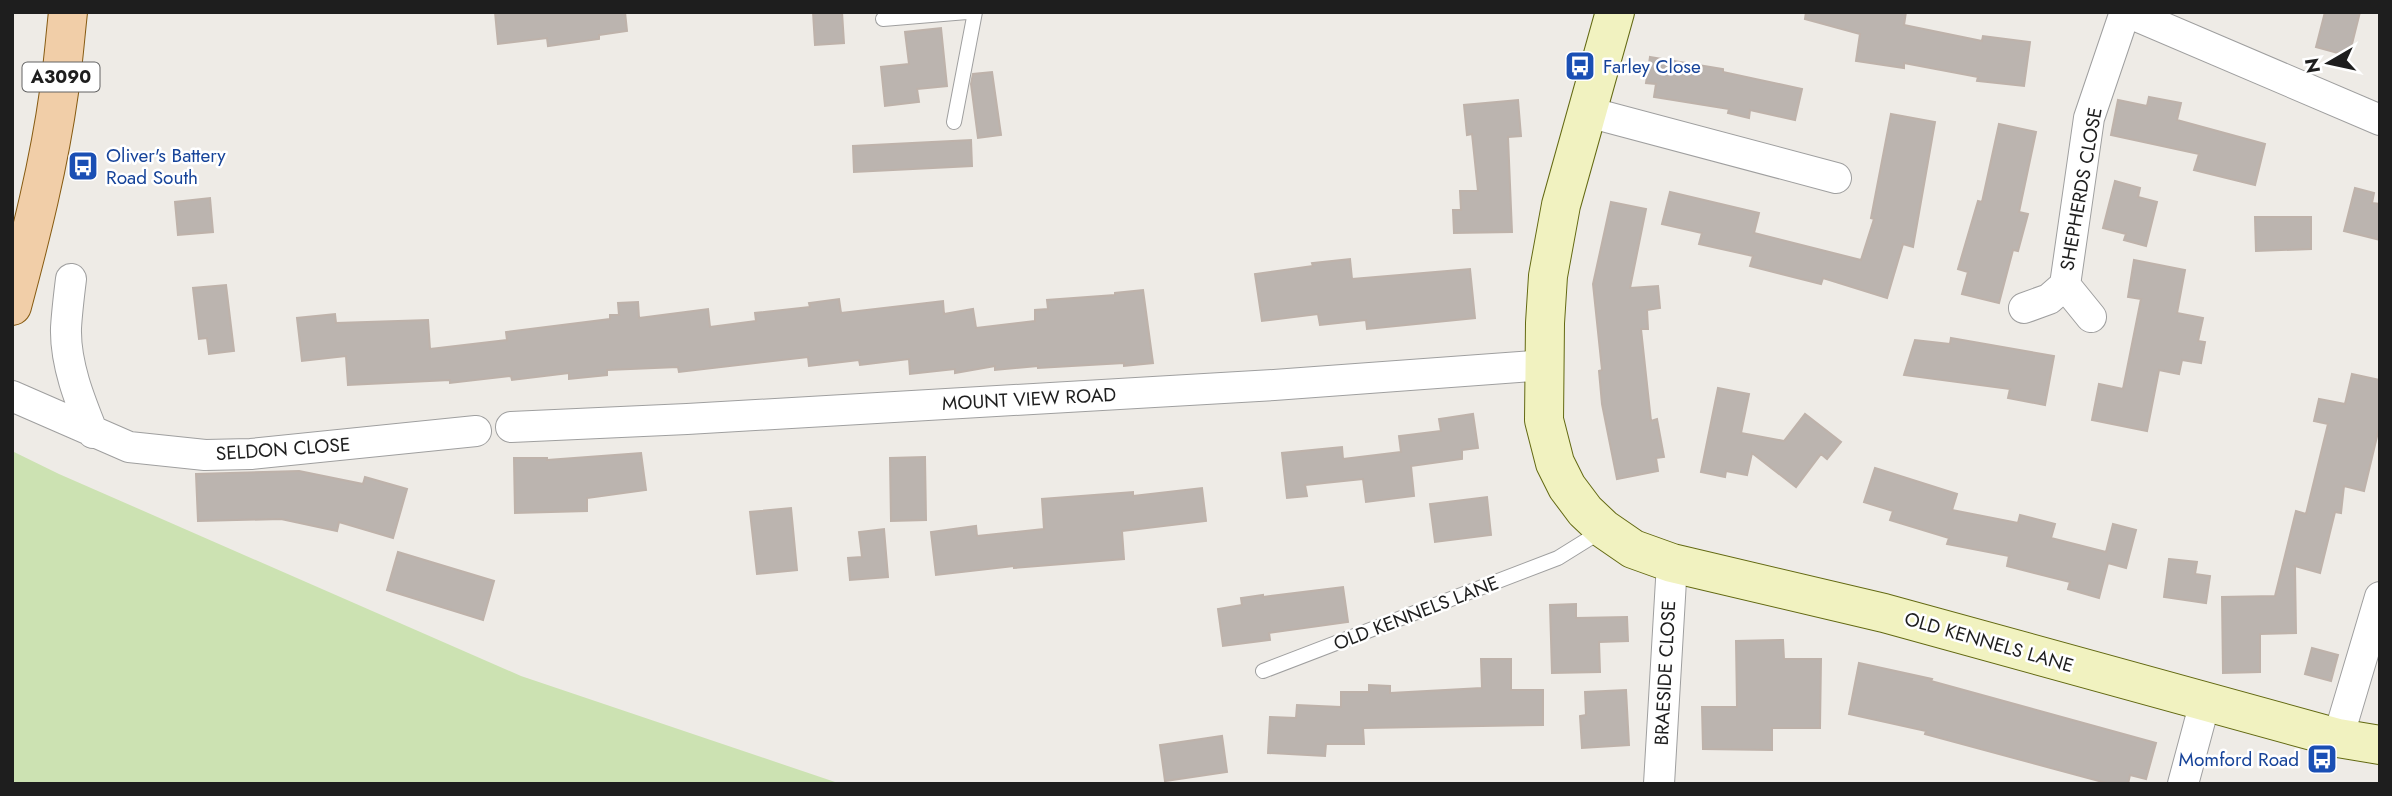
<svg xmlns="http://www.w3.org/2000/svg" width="2392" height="796" viewBox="0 0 2392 796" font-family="Jost,sans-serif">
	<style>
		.grass { fill: #cce2b2 }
		.building { fill: #bbb4af; stroke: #beb2aa; stroke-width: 2 }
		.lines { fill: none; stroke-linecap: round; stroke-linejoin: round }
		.lane-casing { stroke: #9f9f9f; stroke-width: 16 }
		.street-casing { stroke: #9f9f9f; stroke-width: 32 }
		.secondary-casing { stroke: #636912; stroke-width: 40 }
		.primary-casing { stroke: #875b12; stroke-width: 40 }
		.lane { stroke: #fff; stroke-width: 14 }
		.street { stroke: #fff; stroke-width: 30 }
		.secondary { stroke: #f1f2c0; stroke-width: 38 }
		.primary { stroke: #f1cea8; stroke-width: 38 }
		.labels { text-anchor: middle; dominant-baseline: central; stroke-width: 5; stroke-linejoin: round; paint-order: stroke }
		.shield { fill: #fff; stroke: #626262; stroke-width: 2 }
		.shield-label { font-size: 18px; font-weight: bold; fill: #1e1e1e }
		.transit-label { font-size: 19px; fill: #164399; stroke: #fff; text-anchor: start }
		.street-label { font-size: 19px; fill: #1e1e1e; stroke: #fff }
	</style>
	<rect width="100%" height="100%" fill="#eeebe6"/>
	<!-- grass -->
	<path class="grass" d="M 12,451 L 59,474 L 521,676 L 841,784 L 12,784 Z"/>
	<!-- building -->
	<path class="building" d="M 495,12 L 625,12 L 627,31 L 599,35 L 599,39 L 548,46 L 547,38 L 498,44 Z
		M 813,12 L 842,12 L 844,43 L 815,45 Z
		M 1806,12 L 1906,12 L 1904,25 L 1982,41 L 1983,36 L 2030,42 L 2024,86 L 1977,81 L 1978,77 L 1904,63 L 1904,68 L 1856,61 L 1860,34 L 1805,19 Z
		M 2325,12 L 2360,12 L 2349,56 L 2316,47 Z
		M 941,28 L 947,86 L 917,89 L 919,102 L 885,106 L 881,67 L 909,64 L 905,32 Z
		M 1650,57 L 1723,69 L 1723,72 L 1802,89 L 1795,120 L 1750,110 L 1749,118 L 1728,113 L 1729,109 L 1654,97 L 1656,84 L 1646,83 Z
		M 992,72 L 1001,135 L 978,138 L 971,84 L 973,74 Z
		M 2149,97 L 2181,103 L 2177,120 L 2265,144 L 2255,185 L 2194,170 L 2199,154 L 2111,135 L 2118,100 L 2147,106 Z
		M 1518,100 L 1521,136 L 1508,137 L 1512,232 L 1454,233 L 1453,210 L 1461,210 L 1460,191 L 1478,191 L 1472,134 L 1467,135 L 1464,105 Z
		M 1891,114 L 1935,122 L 1913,247 L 1903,244 L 1887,298 L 1823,278 L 1821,284 L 1750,266 L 1753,256 L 1699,244 L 1702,233 L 1662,224 L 1670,192 L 1759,213 L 1754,233 L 1861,260 L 1874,219 L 1871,218 Z
		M 1999,124 L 2036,132 L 2019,212 L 2028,214 L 2018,251 L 2013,250 L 1999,303 L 1962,294 L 1968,272 L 1958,269 L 1978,201 L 1982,202 Z
		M 971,140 L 972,166 L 854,172 L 853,146 Z
		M 2115,181 L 2140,188 L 2138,197 L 2157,202 L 2146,246 L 2124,240 L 2126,234 L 2103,228 Z
		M 2355,188 L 2374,193 L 2372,203 L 2380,204 L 2380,240 L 2344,231 Z
		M 210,198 L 213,232 L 178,235 L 175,202 Z
		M 1611,202 L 1646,209 L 1630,288 L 1658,286 L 1660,308 L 1647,310 L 1648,329 L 1641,329 L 1651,421 L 1657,419 L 1664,457 L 1656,458 L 1658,471 L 1617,479 L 1602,404 L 1599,371 L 1602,370 L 1593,284 Z
		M 2255,217 L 2311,217 L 2311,249 L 2256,251 Z
		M 1350,259 L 1352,279 L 1470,269 L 1475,318 L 1367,329 L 1366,320 L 1320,325 L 1318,314 L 1262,321 L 1255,274 L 1313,266 L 1312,263 Z
		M 2134,260 L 2185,270 L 2177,313 L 2203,318 L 2198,341 L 2205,342 L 2201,363 L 2182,360 L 2179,374 L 2159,370 L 2147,431 L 2092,420 L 2099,384 L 2123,389 L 2141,299 L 2128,297 Z
		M 226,285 L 234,351 L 209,354 L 207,338 L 199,339 L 193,288 Z
		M 1143,290 L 1153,363 L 1124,366 L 1124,363 L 1038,368 L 1038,366 L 995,370 L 995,366 L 955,373 L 955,369 L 910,374 L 909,359 L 860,365 L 859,360 L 809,366 L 808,357 L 679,372 L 678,367 L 607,370 L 607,375 L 569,379 L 569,373 L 512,380 L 511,376 L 450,383 L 450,380 L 348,385 L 346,356 L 302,361 L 297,318 L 335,314 L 336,323 L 428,320 L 430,349 L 507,340 L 506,332 L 610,319 L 610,315 L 619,315 L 618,303 L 638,302 L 639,318 L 708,309 L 710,327 L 756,321 L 755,313 L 810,307 L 809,303 L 839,299 L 841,313 L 943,301 L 944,314 L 973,309 L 976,328 L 1035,321 L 1035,310 L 1048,309 L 1047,300 L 1115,295 L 1115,293 Z
		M 1951,338 L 2054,356 L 2045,405 L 2008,398 L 2010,389 L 1904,375 L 1915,340 L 1950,344 Z
		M 2352,374 L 2380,380 L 2380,424 L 2364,491 L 2344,486 L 2341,513 L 2335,512 L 2320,573 L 2295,566 L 2296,633 L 2260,634 L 2260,672 L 2223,673 L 2222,597 L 2275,596 L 2296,511 L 2306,514 L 2328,424 L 2314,421 L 2319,399 L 2345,404 Z
		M 1718,388 L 1749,394 L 1741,433 L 1784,441 L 1805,414 L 1841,442 L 1827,459 L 1821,454 L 1796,487 L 1752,453 L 1747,475 L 1726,471 L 1725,477 L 1701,472 Z
		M 1473,414 L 1478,448 L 1462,450 L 1462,459 L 1411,466 L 1414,496 L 1366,502 L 1363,479 L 1305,485 L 1307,496 L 1287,498 L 1282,453 L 1342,447 L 1343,459 L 1401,452 L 1399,436 L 1441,431 L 1439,419 Z
		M 641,453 L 646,490 L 587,498 L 587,511 L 515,513 L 514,458 L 547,458 L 547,460 Z
		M 925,457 L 926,520 L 891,521 L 890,458 Z
		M 1875,468 L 1957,494 L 1952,510 L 2018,523 L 2020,515 L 2055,524 L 2051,538 L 2106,552 L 2113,524 L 2136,530 L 2126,568 L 2108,563 L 2099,598 L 2068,589 L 2070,582 L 2007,566 L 2009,556 L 1947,544 L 1949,538 L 1890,520 L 1893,511 L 1864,502 Z
		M 299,471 L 363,484 L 365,477 L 407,489 L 393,538 L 339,522 L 337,531 L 281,519 L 198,521 L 196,474 Z
		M 1202,488 L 1206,521 L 1122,531 L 1124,559 L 1014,568 L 1014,566 L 936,575 L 931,532 L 976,526 L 977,536 L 1044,529 L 1042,499 L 1133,492 L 1133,496 Z
		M 1487,497 L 1491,535 L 1435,542 L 1430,504 Z
		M 791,508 L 797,570 L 757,574 L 750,512 Z
		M 884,529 L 888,577 L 850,580 L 848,558 L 862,557 L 859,532 Z
		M 398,552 L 494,581 L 483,620 L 387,590 Z
		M 2169,559 L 2197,562 L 2195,574 L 2210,576 L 2206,603 L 2164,597 Z
		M 1343,587 L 1348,622 L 1269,633 L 1270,640 L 1223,646 L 1218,609 L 1242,605 L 1241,598 L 1263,595 L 1263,597 Z
		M 1576,604 L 1576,618 L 1627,617 L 1628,641 L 1599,642 L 1600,672 L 1552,673 L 1550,605 Z
		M 1783,640 L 1784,659 L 1821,659 L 1820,728 L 1772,728 L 1772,750 L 1703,749 L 1702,707 L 1737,707 L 1736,641 Z
		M 2312,648 L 2338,655 L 2331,681 L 2305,674 Z
		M 1481,659 L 1511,659 L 1511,690 L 1543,690 L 1543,725 L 1363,728 L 1364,744 L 1326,744 L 1325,756 L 1268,753 L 1270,717 L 1296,718 L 1297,705 L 1341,707 L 1341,692 L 1369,692 L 1369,685 L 1390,686 L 1390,693 L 1482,688 Z
		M 1859,663 L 1932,679 L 1931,681 L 2156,743 L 2146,779 L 2130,775 L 2128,784 L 2110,784 L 1925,734 L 1926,731 L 1849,714 Z
		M 1626,690 L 1629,745 L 1582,748 L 1580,716 L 1586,715 L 1585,692 Z
		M 1222,736 L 1227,772 L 1165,781 L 1160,745 Z"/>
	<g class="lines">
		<!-- lane casing -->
		<g class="lane-casing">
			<path id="lane" d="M 883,19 L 967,12
				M 954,122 L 975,12
				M 1263,671 L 1558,558 L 1603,530"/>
		</g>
		<!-- street casing -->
		<g class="street-casing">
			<path id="street" d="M 2127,12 L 2380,120
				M 1588,112 L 1836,178
				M 71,279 C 69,295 67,311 66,328 C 65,364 80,401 93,433
				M 2065,285 L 2091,317
				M 2024,308 L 2049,299 L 2065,285 L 2089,118 L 2125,12
				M 12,396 L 129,447 L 205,455 L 251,454 L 476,431
				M 511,427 L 687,419 L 1274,385 L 1546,365
				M 2338,738 L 2380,597
				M 1659,784 L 1672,563
				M 2183,784 L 2205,702"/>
		</g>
		<!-- secondary casing -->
		<g class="secondary-casing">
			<path id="secondary" d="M 1615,12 L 1561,205 L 1548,276 L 1545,323 L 1544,420 L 1555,463 L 1567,487 L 1585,511 L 1604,529 L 1633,549 L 1672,563 L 1884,613 L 2338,738 L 2380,745"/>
		</g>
		<!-- primary casing -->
		<g class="primary-casing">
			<path id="primary" d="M 12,306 C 31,235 49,164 59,92 C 63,66 65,39 68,12"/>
		</g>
		<!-- lane -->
		<use href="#lane" class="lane"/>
		<!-- street -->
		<use href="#street" class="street"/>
		<!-- secondary -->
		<use href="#secondary" class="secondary"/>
		<!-- primary -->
		<use href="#primary" class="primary"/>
	</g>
	<!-- icons -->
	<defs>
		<g id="bus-square" transform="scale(1.575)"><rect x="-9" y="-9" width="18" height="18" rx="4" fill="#1a4fb4" stroke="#fff"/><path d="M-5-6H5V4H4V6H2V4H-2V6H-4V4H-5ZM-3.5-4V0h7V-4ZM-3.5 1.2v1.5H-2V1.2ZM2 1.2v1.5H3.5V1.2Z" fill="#fff"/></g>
	</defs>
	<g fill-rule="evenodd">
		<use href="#bus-square" x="1580" y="66"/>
		<use href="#bus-square" x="83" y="166"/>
		<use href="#bus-square" x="2322" y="759"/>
	</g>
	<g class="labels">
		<!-- shield labels -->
		<rect class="shield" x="22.5" y="62.5" width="77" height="29" rx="5"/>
		<g class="shield-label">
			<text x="61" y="77">A3090</text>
		</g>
		<!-- transit labels -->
		<g class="transit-label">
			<text x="1603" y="66">Farley Close</text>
			<text x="106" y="155">Oliver's Battery<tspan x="106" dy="22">Road South</tspan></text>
			<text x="2299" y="759" text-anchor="end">Momford Road</text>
		</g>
		<!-- street labels -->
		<g class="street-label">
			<text transform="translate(2081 189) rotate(-80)">SHEPHERDS CLOSE</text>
			<text transform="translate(1029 399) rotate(-3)">MOUNT VIEW ROAD</text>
			<text transform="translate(283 449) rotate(-4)">SELDON CLOSE</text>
			<text transform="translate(1416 613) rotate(-21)">OLD KENNELS LANE</text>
			<text transform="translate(1989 642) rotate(16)">OLD KENNELS LANE</text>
			<text transform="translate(1665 673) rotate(-87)">BRAESIDE CLOSE</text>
		</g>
	</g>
	<!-- border -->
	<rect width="2392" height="796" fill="none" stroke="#1e1e1e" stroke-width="28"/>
	<!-- north arrow -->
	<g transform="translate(2329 63) rotate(261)" stroke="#ffffff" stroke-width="5" paint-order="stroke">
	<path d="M0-5L12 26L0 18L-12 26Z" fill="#1e1e1e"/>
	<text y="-10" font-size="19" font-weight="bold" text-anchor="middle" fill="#1e1e1e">N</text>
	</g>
</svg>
